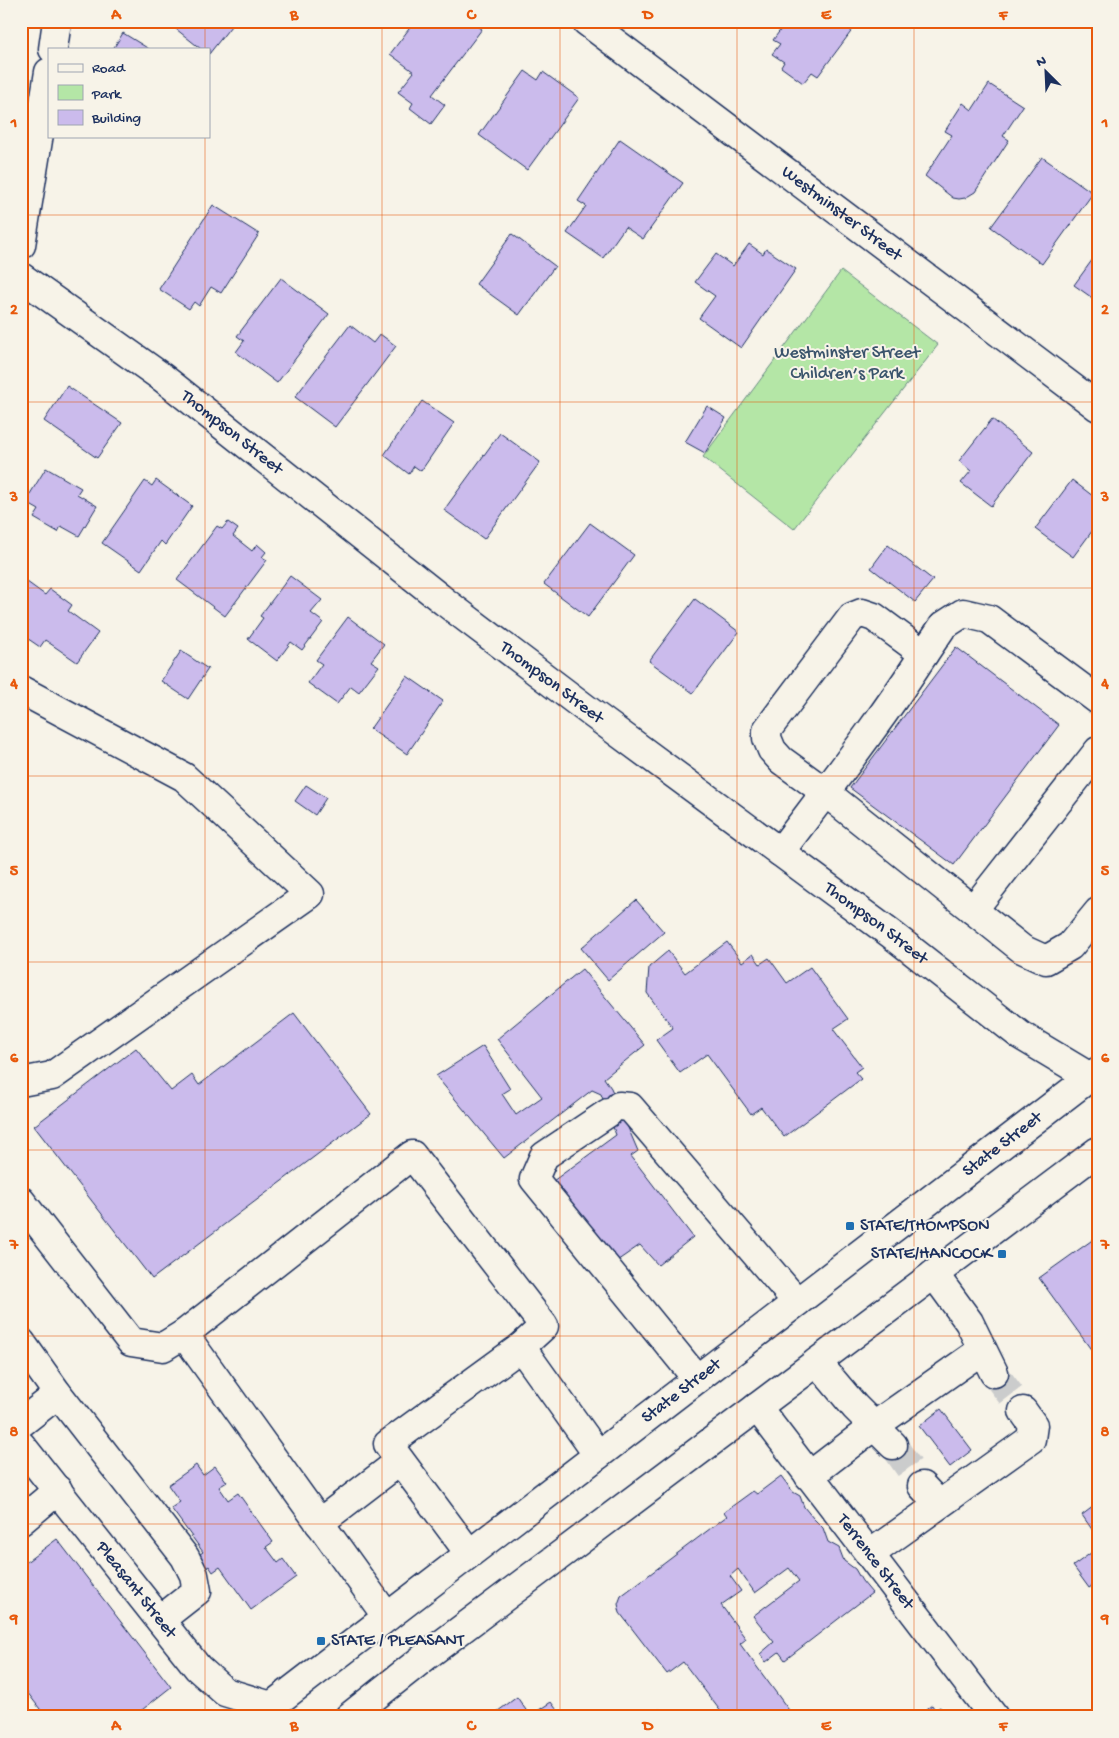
<svg xmlns="http://www.w3.org/2000/svg" width="1119" height="1738" viewBox="0 0 1119 1738" font-family="'Gochi Hand',sans-serif">
	<style>
		.green { fill: #b4e6a6; stroke: #688a82 }
		.building { fill: #cbbbec; stroke: #1b2f5e }
		.lines { fill: none; stroke-linecap: round; stroke-linejoin: round }
		.minor-tunnel { stroke: #cbcccc; stroke-width: 28; stroke-dasharray: 28 14; stroke-linecap: butt }
		.minor-casing { stroke: #1b2f5e; stroke-width: 31 }
		.major-casing { stroke: #1b2f5e; stroke-width: 31 }
		.minor { stroke: #f7f3e8; stroke-width: 28 }
		.major { stroke: #f7f3e8; stroke-width: 28 }
		.grid { fill: none; stroke: #e8590c; stroke-width: 1; stroke-opacity: 0.55 }
		.poi-dot { fill: #1f6fb2; stroke: #f7f3e8; stroke-width: 2 }
		.labels { text-anchor: middle; dominant-baseline: central; stroke-width: 4; stroke-linejoin: round; paint-order: stroke }
		.street-label { font-size: 18px; fill: #1b2f5e; stroke: #f7f3e8 }
		.park-label { font-size: 18px; fill: #3a546c; stroke: #f7f3e8 }
		.poi-label { font-size: 18px; fill: #1b2f5e; stroke: #f7f3e8; text-anchor: start }
		.neatline { fill: none; stroke: #e8590c; stroke-width: 2 }
		.grid-label { font-size: 16px; text-anchor: middle; font-weight: bold; fill: #e8590c }
	</style>
	<rect width="100%" height="100%" fill="#f7f3e8"/>
	<filter id="ink" filterUnits="userSpaceOnUse"><feTurbulence type="fractalNoise" baseFrequency=".02" numOctaves="2"/><feDisplacementMap in="SourceGraphic" scale="10" xChannelSelector="R" yChannelSelector="G"/><feConvolveMatrix kernelMatrix="1 2 1 2 8 2 1 2 1" color-interpolation-filters="sRGB"/></filter>
	<g filter="url(#ink)">
		<!-- green -->
		<path class="green" d="M 841,271 L 938,345 L 794,529 L 703,457 Z"/>
		<!-- building -->
		<path class="building" d="M 166,21 L 235,21 L 209,54 L 209,49 L 201,49 Z
			M 415,21 L 471,21 L 482,29 L 432,95 L 445,105 L 431,124 L 410,108 L 413,103 L 398,92 L 414,72 L 390,54 Z
			M 787,21 L 859,21 L 818,76 L 812,72 L 803,83 L 781,67 L 784,62 L 772,54 L 780,44 L 773,40 Z
			M 123,33 L 149,49 L 113,49 Z
			M 525,71 L 538,80 L 543,72 L 579,98 L 527,170 L 479,135 Z
			M 989,84 L 1023,106 L 1003,136 L 1009,140 L 975,192 L 965,198 L 959,199 L 953,198 L 925,176 L 952,135 L 945,131 L 963,103 L 972,110 Z
			M 620,139 L 683,183 L 643,239 L 625,227 L 603,258 L 567,233 L 586,206 L 578,201 Z
			M 1042,157 L 1093,193 L 1042,264 L 991,227 Z
			M 213,205 L 259,234 L 221,293 L 211,287 L 199,306 L 194,302 L 189,309 L 159,289 Z
			M 512,234 L 555,266 L 519,315 L 476,284 Z
			M 749,244 L 763,254 L 766,249 L 796,269 L 741,348 L 699,318 L 715,296 L 695,282 L 716,254 L 733,266 Z
			M 1098,252 L 1098,302 L 1074,285 Z
			M 281,278 L 329,314 L 277,383 L 236,352 L 244,341 L 237,336 Z
			M 350,325 L 373,343 L 380,334 L 396,346 L 335,427 L 295,397 Z
			M 67,386 L 122,423 L 97,458 L 44,421 Z
			M 422,401 L 454,423 L 421,471 L 414,466 L 409,474 L 384,455 Z
			M 707,406 L 726,418 L 705,453 L 685,442 Z
			M 992,419 L 1033,452 L 991,506 L 961,483 L 971,471 L 959,461 Z
			M 500,433 L 540,462 L 484,539 L 444,510 Z
			M 46,468 L 81,488 L 77,494 L 97,506 L 79,536 L 61,526 L 58,532 L 34,518 L 39,510 L 25,502 Z
			M 156,480 L 192,506 L 165,545 L 161,541 L 141,570 L 102,543 L 145,481 L 152,486 Z
			M 1072,480 L 1098,500 L 1098,523 L 1073,557 L 1035,529 Z
			M 228,522 L 238,529 L 233,536 L 252,551 L 257,544 L 266,552 L 262,557 L 267,560 L 225,616 L 177,580 L 217,526 L 222,529 Z
			M 590,523 L 634,555 L 588,617 L 544,584 Z
			M 888,545 L 933,580 L 915,602 L 871,568 Z
			M 290,576 L 322,600 L 311,613 L 323,622 L 302,650 L 291,642 L 277,661 L 248,639 L 263,618 L 260,616 Z
			M 23,579 L 45,595 L 50,589 L 72,605 L 68,611 L 98,633 L 77,662 L 45,640 L 40,647 L 21,634 L 21,582 Z
			M 695,599 L 739,632 L 693,693 L 649,661 Z
			M 348,617 L 384,644 L 371,661 L 379,666 L 359,692 L 351,686 L 337,704 L 308,683 L 322,664 L 316,660 Z
			M 956,647 L 1059,725 L 954,865 L 850,788 Z
			M 181,651 L 208,669 L 188,699 L 161,681 Z
			M 407,676 L 443,701 L 407,754 L 370,729 Z
			M 306,785 L 326,798 L 315,815 L 295,801 Z
			M 636,900 L 664,932 L 608,980 L 581,948 Z
			M 727,942 L 742,962 L 753,954 L 760,964 L 769,958 L 787,983 L 810,967 L 848,1019 L 833,1029 L 862,1067 L 855,1072 L 861,1079 L 784,1137 L 761,1107 L 751,1114 L 707,1054 L 680,1073 L 656,1040 L 673,1028 L 647,993 L 649,967 L 668,951 L 685,973 Z
			M 582,969 L 645,1045 L 604,1078 L 611,1088 L 638,1151 L 631,1156 L 693,1237 L 658,1265 L 640,1245 L 614,1263 L 553,1181 L 616,1135 L 601,1094 L 592,1090 L 504,1158 L 436,1076 L 483,1046 L 510,1089 L 502,1094 L 516,1115 L 542,1097 L 497,1039 Z
			M 294,1013 L 371,1114 L 152,1279 L 34,1126 L 136,1048 L 171,1091 L 192,1075 L 199,1085 Z
			M 1098,1236 L 1098,1359 L 1039,1278 Z
			M 941,1409 L 972,1450 L 950,1467 L 919,1426 Z
			M 196,1465 L 203,1475 L 215,1466 L 227,1482 L 219,1487 L 228,1500 L 238,1493 L 273,1542 L 266,1547 L 278,1563 L 283,1559 L 296,1577 L 251,1610 L 220,1567 L 213,1572 L 209,1566 L 202,1571 L 193,1559 L 203,1552 L 171,1508 L 180,1502 L 168,1485 Z
			M 781,1476 L 793,1492 L 800,1496 L 804,1507 L 813,1518 L 823,1528 L 828,1542 L 839,1548 L 844,1561 L 855,1569 L 862,1581 L 872,1593 L 785,1660 L 779,1652 L 766,1662 L 760,1654 L 774,1642 L 753,1616 L 799,1581 L 789,1568 L 755,1593 L 738,1569 L 730,1576 L 741,1591 L 721,1605 L 746,1639 L 740,1644 L 794,1717 L 725,1717 L 683,1662 L 667,1674 L 620,1613 L 618,1604 L 621,1596 L 727,1516 L 724,1512 L 753,1491 L 757,1494 Z
			M 1098,1503 L 1098,1538 L 1082,1515 Z
			M 57,1539 L 171,1687 L 133,1717 L 46,1717 L 21,1684 L 21,1566 Z
			M 1095,1550 L 1098,1553 L 1098,1582 L 1089,1588 L 1073,1566 Z
			M 517,1697 L 530,1716 L 551,1702 L 562,1717 L 490,1717 Z
			M 21,1703 L 32,1717 L 21,1717 Z
			M 932,1705 L 935,1710 L 940,1707 L 944,1712 L 939,1715 L 940,1717 L 916,1717 Z
			M 660,1709 L 665,1717 L 649,1717 Z"/>
		<g class="lines">
			<!-- minor-tunnel -->
			<path class="minor-tunnel" d="M 994,1373 L 1023,1411
				M 893,1445 L 922,1486"/>
			<!-- minor casing -->
			<g class="minor-casing">
				<g id="minor">
					<path id="s1" d="M 586,21 L 1098,407"/>
					<path d="M 924,654 L 943,626 L 963,613 L 989,619 L 1098,700"/>
					<path d="M 21,690 L 184,777 L 310,894 L 52,1076 L 21,1082"/>
					<path d="M 780,852 C 829,787 880,722 924,654 L 874,617 L 862,613 L 852,617 L 767,730 L 767,738 L 772,750 L 781,760 L 825,792 L 1022,949 L 1046,960 L 1070,946 L 1098,912"/>
					<path d="M 973,910 L 1098,751"/>
					<path d="M 619,1106 L 630,1107 L 797,1302"/>
					<path d="M 608,1113 L 544,1156 L 534,1179 L 697,1379"/>
					<path d="M 21,1201 L 131,1342 L 163,1347 L 184,1334 L 412,1155 L 544,1326 L 521,1347 L 388,1444 L 469,1553"/>
					<path d="M 934,1274 L 969,1322 L 994,1373"/>
					<path d="M 184,1334 L 387,1617"/>
					<path d="M 21,1342 L 58,1394 L 185,1557 L 194,1575 L 197,1591 L 160,1620"/>
					<path d="M 521,1347 L 598,1455"/>
					<path d="M 817,1362 L 855,1407 L 893,1445"/>
					<path id="s2" d="M 757,1407 L 994,1717"/>
					<path d="M 21,1423 L 58,1394"/>
					<path id="s3" d="M 21,1445 L 198,1668 L 225,1692 L 271,1706"/>
					<path d="M 809,1476 L 874,1426 L 982,1350"/>
					<path d="M 922,1486 L 939,1504"/>
					<path d="M 21,1521 L 58,1490"/>
					<path d="M 319,1523 L 400,1461"/>
					<path d="M 870,1554 L 1031,1439 L 1033,1425 L 1023,1411"/>
				</g>
			</g>
			<!-- major casing -->
			<g class="major-casing">
				<g id="major">
					<path d="M 53,49 L 57,21"/>
					<path d="M 21,245 L 49,72"/>
					<path id="s4" d="M 21,277 L 163,378 L 445,602 L 593,714 L 891,934 L 1020,1035 L 1090,1077"/>
					<path id="s5" d="M 257,1717 L 1098,1071"/>
					<path d="M 349,1717 L 426,1656 L 1098,1151"/>
				</g>
			</g>
			<!-- minor -->
			<use href="#minor" class="minor"/>
			<!-- major -->
			<use href="#major" class="major"/>
		</g>
	</g>
	<!-- grid -->
	<path class="grid" d="M 205,21 L 205,49M 382,21 L 382,1717M 560,21 L 560,1717M 737,21 L 737,1717M 914,21 L 914,1717M 205,136 L 205,1717M 21,215 L 1098,215M 21,402 L 1098,402M 21,588 L 1098,588M 21,776 L 1098,776M 21,962 L 1098,962M 21,1150 L 1098,1150M 21,1336 L 1098,1336M 21,1524 L 1098,1524"/>
	<!-- markers -->
	<g class="poi-dot">
		<rect x="845" y="1221" width="10" height="10" rx="2.5"/>
		<rect x="997" y="1249" width="10" height="10" rx="2.5"/>
		<rect x="316" y="1636" width="10" height="10" rx="2.5"/>
	</g>
	<g class="labels">
		<!-- street labels -->
		<g class="street-label">
			<text stroke="none"><textPath href="#s1" startOffset="320">Westminster Street</textPath></text>
			<text stroke="none"><textPath href="#s4" startOffset="262">Thompson Street</textPath></text>
			<text stroke="none"><textPath href="#s4" startOffset="668">Thompson Street</textPath></text>
			<text stroke="none"><textPath href="#s4" startOffset="1072">Thompson Street</textPath></text>
			<text stroke="none"><textPath href="#s5" startOffset="940">State Street</textPath></text>
			<text stroke="none"><textPath href="#s5" startOffset="535">State Street</textPath></text>
			<text stroke="none"><textPath href="#s2" startOffset="195">Terrence Street</textPath></text>
			<text stroke="none"><textPath href="#s3" startOffset="185">Pleasant Street</textPath></text>
		</g>
		<!-- park labels -->
		<g class="park-label">
			<text x="847" y="353">Westminster Street<tspan x="847" dy="21">Children’s Park</tspan></text>
		</g>
		<!-- poi labels -->
		<g class="poi-label">
			<text x="860" y="1226">STATE/THOMPSON</text>
			<text x="992" y="1254" text-anchor="end">STATE/HANCOCK</text>
			<text x="331" y="1641">STATE / PLEASANT</text>
		</g>
	</g>
	<!-- margin -->
	<rect width="1119" height="1738" fill="none" stroke="#f7f3e8" stroke-width="55"/>
	<!-- legend -->
	<rect x="48" y="48" width="162" height="90" fill="#f7f3e8" stroke="#9fa5b1"/>
	<rect x="58" y="64" width="25" height="8" fill="#f7f3e8" stroke="#9fa5b1"/>
	<text x="92" y="72" font-size="15" fill="#1b2f5e">Road</text>
	<rect x="58" y="85" width="25" height="15" fill="#b4e6a6" stroke="#9fa5b1"/>
	<text x="92" y="98" font-size="15" fill="#1b2f5e">Park</text>
	<rect x="58" y="110" width="25" height="15" fill="#cbbbec" stroke="#9fa5b1"/>
	<text x="92" y="122" font-size="15" fill="#1b2f5e">Building</text>
	<!-- north arrow -->
	<g transform="translate(1046 72) rotate(336)" stroke="#f7f3e8" stroke-width="4" paint-order="stroke">
	<path d="M0-4L9 19L0 12L-9 19Z" fill="#1b2f5e"/>
	<text y="-8" font-size="14" font-weight="bold" text-anchor="middle" fill="#1b2f5e">N</text>
	</g>
	<rect x="28" y="28" width="1064" height="1682" class="neatline"/>
	<g class="grid-label">
		<text x="116" y="19">A</text>
		<text x="294" y="19">B</text>
		<text x="471" y="19">C</text>
		<text x="648" y="19">D</text>
		<text x="826" y="19">E</text>
		<text x="1003" y="19">F</text>
		<text x="14" y="127">1</text>
		<text x="1105" y="127">1</text>
		<text x="14" y="314">2</text>
		<text x="1105" y="314">2</text>
		<text x="14" y="501">3</text>
		<text x="1105" y="501">3</text>
		<text x="14" y="688">4</text>
		<text x="1105" y="688">4</text>
		<text x="14" y="875">5</text>
		<text x="1105" y="875">5</text>
		<text x="14" y="1062">6</text>
		<text x="1105" y="1062">6</text>
		<text x="14" y="1249">7</text>
		<text x="1105" y="1249">7</text>
		<text x="14" y="1436">8</text>
		<text x="1105" y="1436">8</text>
		<text x="14" y="1623">9</text>
		<text x="1105" y="1623">9</text>
		<text x="116" y="1730">A</text>
		<text x="294" y="1730">B</text>
		<text x="471" y="1730">C</text>
		<text x="648" y="1730">D</text>
		<text x="826" y="1730">E</text>
		<text x="1003" y="1730">F</text>
	</g>
</svg>
